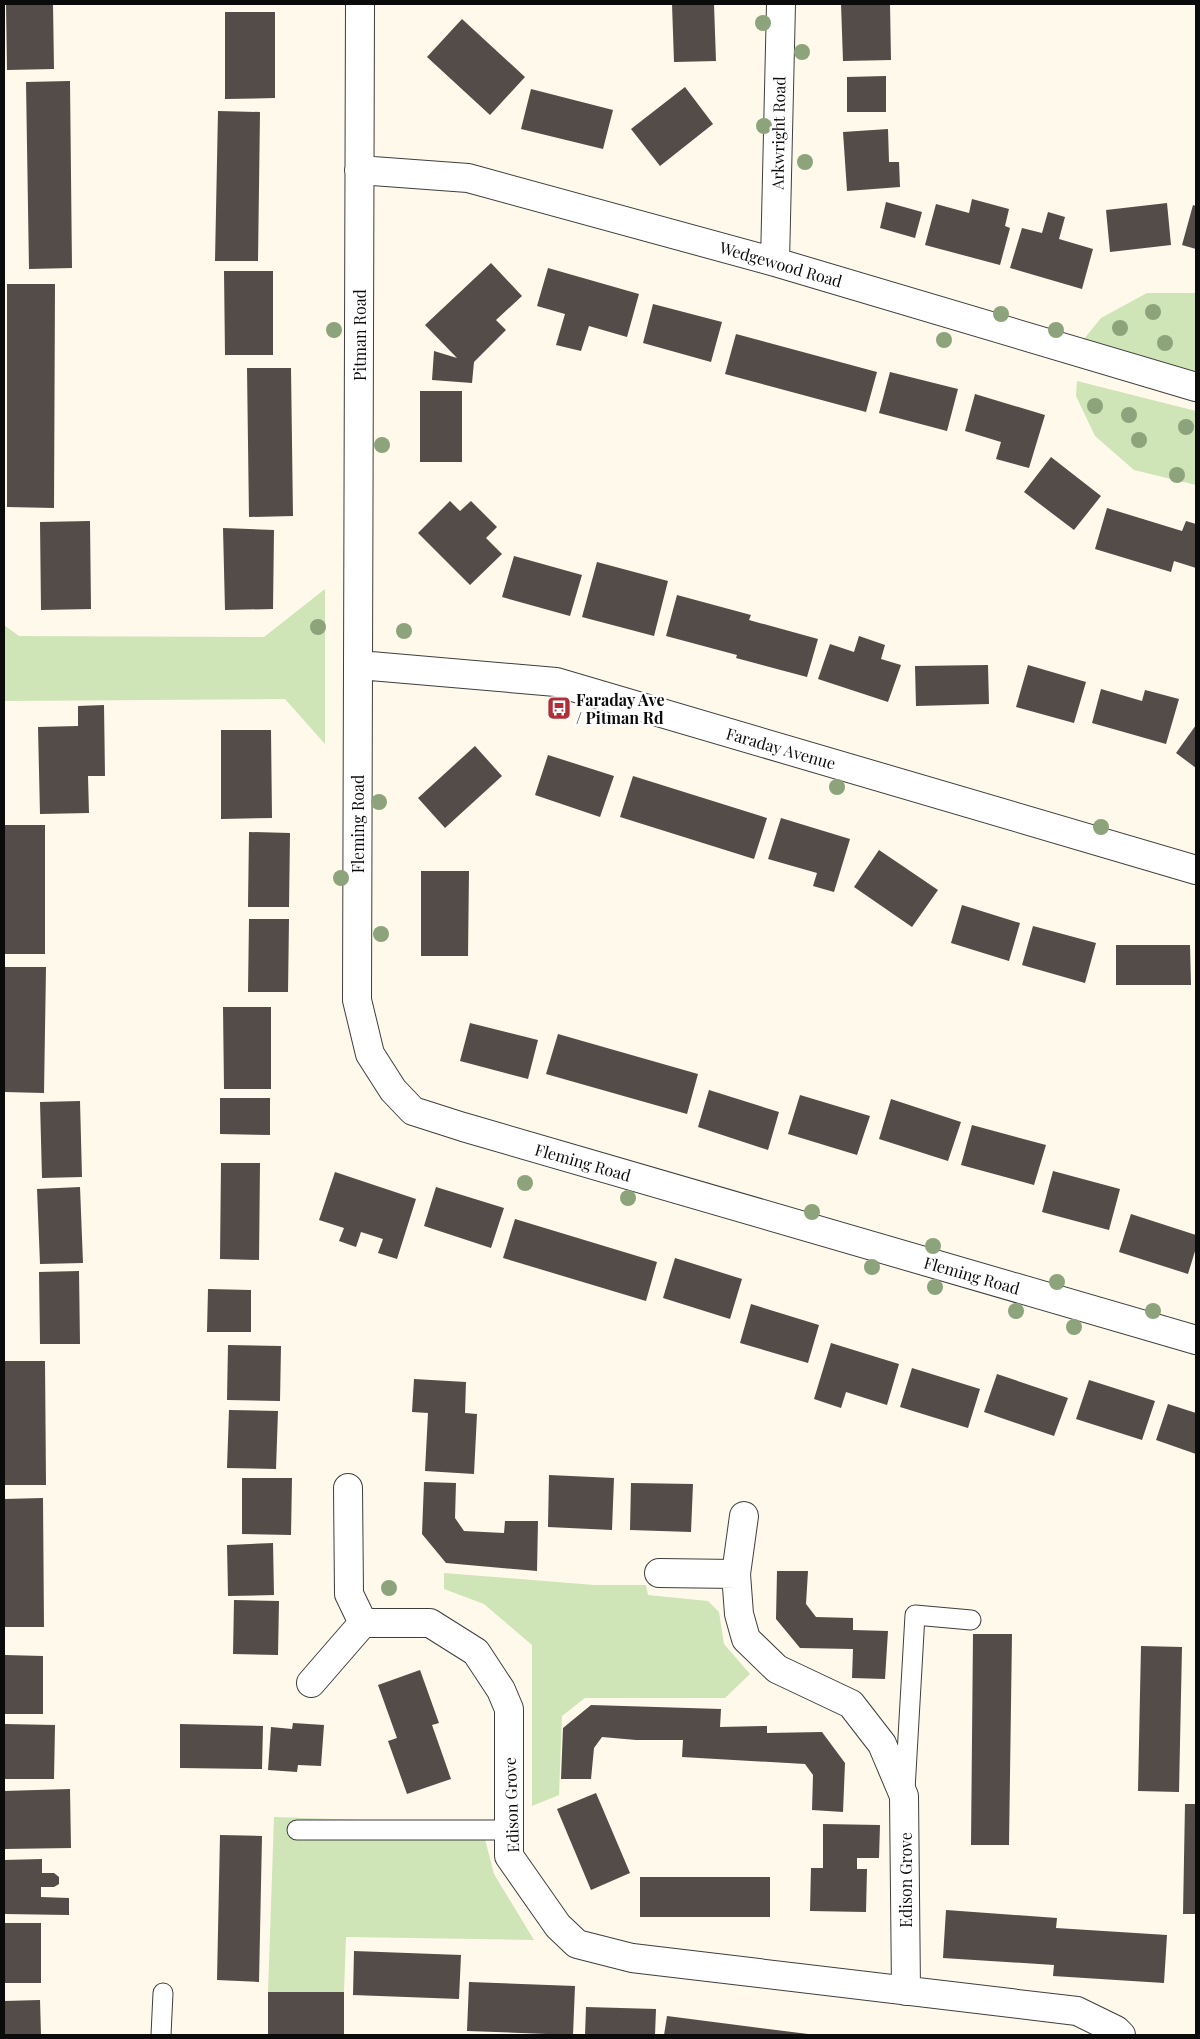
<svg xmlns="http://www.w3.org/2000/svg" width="1200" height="2039" viewBox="0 0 1200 2039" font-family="'Playfair Display',serif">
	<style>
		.green { fill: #cfe5b7 }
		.building { fill: #534c48 }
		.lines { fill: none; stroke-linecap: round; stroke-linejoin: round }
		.service-casing { stroke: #3e3e3e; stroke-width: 21 }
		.minor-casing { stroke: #3e3e3e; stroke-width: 30 }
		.service { stroke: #fff; stroke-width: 19 }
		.minor { stroke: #fff; stroke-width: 28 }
		.tree { fill: #8ca37b }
		.labels { text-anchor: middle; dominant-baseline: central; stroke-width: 5; stroke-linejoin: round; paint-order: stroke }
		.street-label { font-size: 16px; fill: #0b0b0b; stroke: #fff }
		.poi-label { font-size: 16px; font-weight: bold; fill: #0b0b0b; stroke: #fff; text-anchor: start }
	</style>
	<rect width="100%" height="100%" fill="#fef9ea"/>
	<!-- green -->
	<path class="green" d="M 1147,293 L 1196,293 L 1196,374 L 1084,339 L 1101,318 Z
		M 1077,381 L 1196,411 L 1196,485 L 1134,470 L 1095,436 L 1076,396 Z
		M 325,589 L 325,744 L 285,699 L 4,701 L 4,625 L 19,636 L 264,637 Z
		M 444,1573 L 594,1585 L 646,1585 L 648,1595 L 708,1601 L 719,1612 L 724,1644 L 750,1674 L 725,1698 L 585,1698 L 562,1716 L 559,1795 L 532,1806 L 532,1645 L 484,1604 L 444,1589 Z
		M 274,1817 L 481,1824 L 494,1874 L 534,1940 L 346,1937 L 344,1992 L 268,1992 Z"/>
	<!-- building -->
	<path class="building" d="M 6,4 L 53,4 L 54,69 L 7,70 Z
		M 672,4 L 714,4 L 716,61 L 674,62 Z
		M 841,4 L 890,4 L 891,60 L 843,61 Z
		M 225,12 L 275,12 L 275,98 L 225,99 Z
		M 462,19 L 525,77 L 490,115 L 427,57 Z
		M 886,76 L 886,112 L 847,112 L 847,77 Z
		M 70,81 L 72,268 L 29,269 L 26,82 Z
		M 685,87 L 713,124 L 660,166 L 631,129 Z
		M 531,89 L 613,110 L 603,149 L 521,129 Z
		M 218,111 L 260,112 L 258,261 L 215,261 Z
		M 888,129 L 889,162 L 899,162 L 900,187 L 847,191 L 843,132 Z
		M 972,199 L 1009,209 L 1005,226 L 1010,228 L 1000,265 L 925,245 L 936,204 L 969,213 Z
		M 886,202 L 922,212 L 915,238 L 880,228 Z
		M 1167,203 L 1171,245 L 1110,252 L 1106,210 Z
		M 1193,205 L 1196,206 L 1196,249 L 1182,245 Z
		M 1048,212 L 1065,217 L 1059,239 L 1093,249 L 1082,289 L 1010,268 L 1022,228 L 1042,233 Z
		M 491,263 L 522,296 L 496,320 L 506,330 L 474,362 L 472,383 L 432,380 L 434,351 L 457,358 L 425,325 Z
		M 548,268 L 639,294 L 627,337 L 589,326 L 581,351 L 556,345 L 565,314 L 537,306 Z
		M 224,271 L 273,271 L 273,355 L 225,355 Z
		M 7,284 L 55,284 L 54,508 L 7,507 Z
		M 653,304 L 722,322 L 711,362 L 643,343 Z
		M 736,334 L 877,372 L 866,412 L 725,374 Z
		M 247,368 L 291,368 L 293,516 L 249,517 Z
		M 890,372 L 958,389 L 947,431 L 879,413 Z
		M 420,391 L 462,391 L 462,462 L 420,462 Z
		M 975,394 L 1045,415 L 1029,468 L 996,459 L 1001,442 L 965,431 Z
		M 1051,457 L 1101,496 L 1074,530 L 1024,492 Z
		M 450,501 L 460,511 L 471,501 L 497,527 L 486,538 L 502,554 L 470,585 L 418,533 Z
		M 1107,508 L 1182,531 L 1186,521 L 1196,524 L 1196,568 L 1174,561 L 1171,572 L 1095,549 Z
		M 90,521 L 91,609 L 41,610 L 40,522 Z
		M 223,528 L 274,530 L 273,609 L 225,610 Z
		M 514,556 L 582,575 L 570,616 L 502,597 Z
		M 597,562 L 668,581 L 654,636 L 582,617 Z
		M 677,595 L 751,615 L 749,620 L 818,639 L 807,677 L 736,658 L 737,655 L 666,636 Z
		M 859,636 L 885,645 L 881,659 L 901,665 L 888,702 L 818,679 L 830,644 L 854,652 Z
		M 988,665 L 989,704 L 916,706 L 915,666 Z
		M 1028,665 L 1086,682 L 1074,723 L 1016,707 Z
		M 1101,689 L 1142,701 L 1145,690 L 1179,699 L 1166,744 L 1092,723 Z
		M 104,705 L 105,776 L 88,776 L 89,813 L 40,814 L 38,727 L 78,726 L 78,706 Z
		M 1196,725 L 1196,768 L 1176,753 Z
		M 221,730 L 271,730 L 272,818 L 221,819 Z
		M 475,746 L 502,776 L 445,828 L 418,798 Z
		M 548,755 L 614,776 L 600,817 L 535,795 Z
		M 633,776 L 767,818 L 754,859 L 620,817 Z
		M 781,818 L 850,839 L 834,892 L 813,886 L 817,873 L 768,859 Z
		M 4,825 L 45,825 L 45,954 L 4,954 Z
		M 249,832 L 290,833 L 289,907 L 248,907 Z
		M 879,850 L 938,890 L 912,927 L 854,887 Z
		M 421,871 L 469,871 L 468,956 L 421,956 Z
		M 962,905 L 1020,923 L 1009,961 L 951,943 Z
		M 249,919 L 289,919 L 288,992 L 248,992 Z
		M 1033,926 L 1096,943 L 1085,983 L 1022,965 Z
		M 1116,945 L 1190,945 L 1191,985 L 1116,985 Z
		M 5,967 L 46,967 L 44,1093 L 4,1092 Z
		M 223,1007 L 271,1007 L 271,1089 L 224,1089 Z
		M 470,1023 L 538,1040 L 528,1079 L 460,1061 Z
		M 558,1034 L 698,1074 L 687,1114 L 546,1074 Z
		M 709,1090 L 779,1112 L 768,1150 L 698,1127 Z
		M 800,1095 L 870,1116 L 857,1155 L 788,1134 Z
		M 220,1098 L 270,1098 L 270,1135 L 220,1134 Z
		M 891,1099 L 961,1122 L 948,1161 L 879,1139 Z
		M 80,1101 L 82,1177 L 42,1178 L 40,1102 Z
		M 972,1125 L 1046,1145 L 1034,1185 L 961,1165 Z
		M 221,1163 L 260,1163 L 259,1260 L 220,1259 Z
		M 1053,1171 L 1120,1189 L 1109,1230 L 1042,1212 Z
		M 335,1172 L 416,1199 L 397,1259 L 378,1253 L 383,1239 L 361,1232 L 356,1247 L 339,1241 L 344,1228 L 319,1220 Z
		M 80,1187 L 83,1263 L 40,1264 L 37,1189 Z
		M 436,1187 L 504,1208 L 491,1248 L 424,1226 Z
		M 1131,1214 L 1196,1235 L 1196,1248 L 1188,1274 L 1119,1252 Z
		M 515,1219 L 657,1262 L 646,1301 L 503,1258 Z
		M 675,1258 L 742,1279 L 730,1319 L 663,1298 Z
		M 79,1271 L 80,1344 L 40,1344 L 39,1272 Z
		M 208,1289 L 251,1290 L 251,1332 L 207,1332 Z
		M 751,1304 L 819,1325 L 808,1363 L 740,1343 Z
		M 831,1343 L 899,1364 L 887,1405 L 846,1392 L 841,1408 L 814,1399 Z
		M 228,1345 L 281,1346 L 280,1401 L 227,1400 Z
		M 4,1361 L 45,1361 L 46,1485 L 4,1485 Z
		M 912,1368 L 980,1389 L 968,1428 L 900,1407 Z
		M 997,1374 L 1068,1398 L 1054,1436 L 984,1412 Z
		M 414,1379 L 466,1382 L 465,1413 L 477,1414 L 474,1474 L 425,1471 L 428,1413 L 412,1412 Z
		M 1089,1380 L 1155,1401 L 1142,1440 L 1076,1419 Z
		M 1168,1404 L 1196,1413 L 1196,1454 L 1156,1440 Z
		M 229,1410 L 278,1411 L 276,1469 L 227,1468 Z
		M 549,1475 L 614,1478 L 612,1530 L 548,1527 Z
		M 242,1478 L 292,1478 L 291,1535 L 242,1534 Z
		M 424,1482 L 456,1483 L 455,1518 L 464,1531 L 504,1533 L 505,1521 L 538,1521 L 537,1571 L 446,1563 L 422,1534 Z
		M 631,1483 L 693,1484 L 691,1532 L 630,1530 Z
		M 43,1498 L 44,1627 L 4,1627 L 4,1499 Z
		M 273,1543 L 274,1595 L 228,1596 L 227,1545 Z
		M 777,1571 L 808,1571 L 806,1604 L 816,1617 L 853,1618 L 853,1630 L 888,1631 L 885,1679 L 852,1678 L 853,1649 L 800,1648 L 776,1619 Z
		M 234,1600 L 279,1601 L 278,1655 L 233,1654 Z
		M 973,1634 L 1012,1634 L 1009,1845 L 971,1845 Z
		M 1141,1646 L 1182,1647 L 1179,1792 L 1138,1791 Z
		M 5,1655 L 43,1656 L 43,1714 L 5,1714 Z
		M 420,1670 L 439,1723 L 432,1725 L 451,1779 L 407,1794 L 388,1741 L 397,1738 L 378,1685 Z
		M 591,1705 L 721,1709 L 720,1727 L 767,1726 L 767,1733 L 822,1732 L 845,1763 L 843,1812 L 812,1810 L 813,1775 L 805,1764 L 682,1757 L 683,1740 L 636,1740 L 602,1737 L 594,1748 L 591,1779 L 561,1779 L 563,1728 Z
		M 293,1723 L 324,1725 L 321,1766 L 298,1765 L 297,1772 L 268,1770 L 271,1727 L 292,1729 Z
		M 5,1724 L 55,1725 L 54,1779 L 4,1779 Z
		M 180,1724 L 263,1726 L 262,1769 L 180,1768 Z
		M 70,1789 L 71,1848 L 4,1849 L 4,1791 Z
		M 596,1793 L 630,1873 L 591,1890 L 557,1809 Z
		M 1185,1804 L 1196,1804 L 1196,1914 L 1183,1914 Z
		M 823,1824 L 880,1825 L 879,1858 L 857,1858 L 857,1869 L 867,1869 L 866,1912 L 810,1911 L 811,1868 L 823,1868 Z
		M 220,1835 L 262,1836 L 259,1982 L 217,1980 Z
		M 42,1859 L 42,1873 L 54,1873 L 59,1877 L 59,1884 L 54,1887 L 41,1887 L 41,1897 L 69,1898 L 69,1915 L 4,1914 L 4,1860 Z
		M 640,1877 L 770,1877 L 770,1917 L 640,1917 Z
		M 946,1910 L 1057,1918 L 1056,1928 L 1167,1935 L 1164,1983 L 1053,1976 L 1054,1965 L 943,1958 Z
		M 4,1923 L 41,1923 L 41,1983 L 4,1983 Z
		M 354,1951 L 461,1955 L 459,1999 L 353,1995 Z
		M 469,1982 L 575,1986 L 573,2035 L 467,2031 Z
		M 268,1992 L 344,1992 L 344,2035 L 268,2035 Z
		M 40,2000 L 41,2035 L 4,2035 L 4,2001 Z
		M 586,2007 L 656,2009 L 655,2035 L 585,2035 Z
		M 667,2016 L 808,2034 L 808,2035 L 664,2035 Z"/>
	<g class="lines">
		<!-- service casing -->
		<g class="service-casing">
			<path id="service" d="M 905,1790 L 915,1615 L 971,1620
				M 297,1830 L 509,1830
				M 161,2035 L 163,1993"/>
		</g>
		<!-- minor casing -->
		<g class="minor-casing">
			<path id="minor" d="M 360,4 L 357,1000 L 370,1054 L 393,1090 L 413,1111 L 463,1127 L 1196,1340
				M 359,170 L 468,178 L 775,262 L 1196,387
				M 775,262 L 781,4
				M 359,665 L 556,682 L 1196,870
				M 348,1488 L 349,1594 L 363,1623
				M 744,1516 L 736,1574 L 739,1614 L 746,1639 L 777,1669 L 851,1704 L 882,1744 L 904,1796 L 906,1991
				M 659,1573 L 736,1574
				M 311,1683 L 363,1623 L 430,1623 L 476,1652 L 501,1690 L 509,1709 L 509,1856 L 558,1926 L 577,1944 L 632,1958 L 1077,2011 L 1116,2030 L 1121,2035"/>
		</g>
		<!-- service -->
		<use href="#service" class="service"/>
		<!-- minor -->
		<use href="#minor" class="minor"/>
	</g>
	<!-- trees -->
	<g class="tree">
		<circle cx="763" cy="23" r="8"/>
		<circle cx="802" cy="52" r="8"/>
		<circle cx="764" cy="126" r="8"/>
		<circle cx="805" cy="162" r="8"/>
		<circle cx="1153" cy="312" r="8"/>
		<circle cx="1001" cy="314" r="8"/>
		<circle cx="1120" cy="328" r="8"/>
		<circle cx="334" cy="330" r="8"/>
		<circle cx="1056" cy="330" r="8"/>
		<circle cx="944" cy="340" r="8"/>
		<circle cx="1165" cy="343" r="8"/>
		<circle cx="1095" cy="406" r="8"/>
		<circle cx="1129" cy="415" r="8"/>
		<circle cx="1186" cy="427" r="8"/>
		<circle cx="1139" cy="440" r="8"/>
		<circle cx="382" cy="445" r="8"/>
		<circle cx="1177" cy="475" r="8"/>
		<circle cx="318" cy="627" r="8"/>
		<circle cx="404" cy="631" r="8"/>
		<circle cx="837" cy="787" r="8"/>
		<circle cx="379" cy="802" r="8"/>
		<circle cx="1101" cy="827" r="8"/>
		<circle cx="341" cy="878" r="8"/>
		<circle cx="381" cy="934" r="8"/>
		<circle cx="525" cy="1183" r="8"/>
		<circle cx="628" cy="1198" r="8"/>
		<circle cx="812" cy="1212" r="8"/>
		<circle cx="933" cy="1246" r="8"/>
		<circle cx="872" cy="1267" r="8"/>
		<circle cx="1057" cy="1282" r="8"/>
		<circle cx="935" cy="1287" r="8"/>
		<circle cx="1016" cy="1311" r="8"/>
		<circle cx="1153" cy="1311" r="8"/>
		<circle cx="1074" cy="1327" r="8"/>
		<circle cx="389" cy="1588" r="8"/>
	</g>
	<!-- icons -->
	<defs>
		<g id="bus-square" transform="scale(1.25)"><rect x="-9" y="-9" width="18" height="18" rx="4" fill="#b02e36" stroke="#fff"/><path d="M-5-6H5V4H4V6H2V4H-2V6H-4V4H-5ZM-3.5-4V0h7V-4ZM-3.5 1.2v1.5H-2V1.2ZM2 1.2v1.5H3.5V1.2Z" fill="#fff"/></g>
	</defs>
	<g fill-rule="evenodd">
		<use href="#bus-square" x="559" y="708"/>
	</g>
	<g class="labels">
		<!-- street labels -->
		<g class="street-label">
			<text transform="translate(778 133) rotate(-89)">Arkwright Road</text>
			<text transform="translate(781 264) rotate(16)">Wedgewood Road</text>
			<text transform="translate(359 335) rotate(-90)">Pitman Road</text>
			<text transform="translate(781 748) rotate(16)">Faraday Avenue</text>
			<text transform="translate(357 824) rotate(-90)">Fleming Road</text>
			<text transform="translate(583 1162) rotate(16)">Fleming Road</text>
			<text transform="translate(972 1275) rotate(16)">Fleming Road</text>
			<text transform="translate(511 1805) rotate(-92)">Edison Grove</text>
			<text transform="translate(905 1880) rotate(-90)">Edison Grove</text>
		</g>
		<!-- poi labels -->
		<g class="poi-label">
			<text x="576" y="699">Faraday Ave<tspan x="576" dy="18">/ Pitman Rd</tspan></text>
		</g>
	</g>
	<!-- border -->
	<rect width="1200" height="2039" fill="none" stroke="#0b0b0b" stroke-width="10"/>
</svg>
